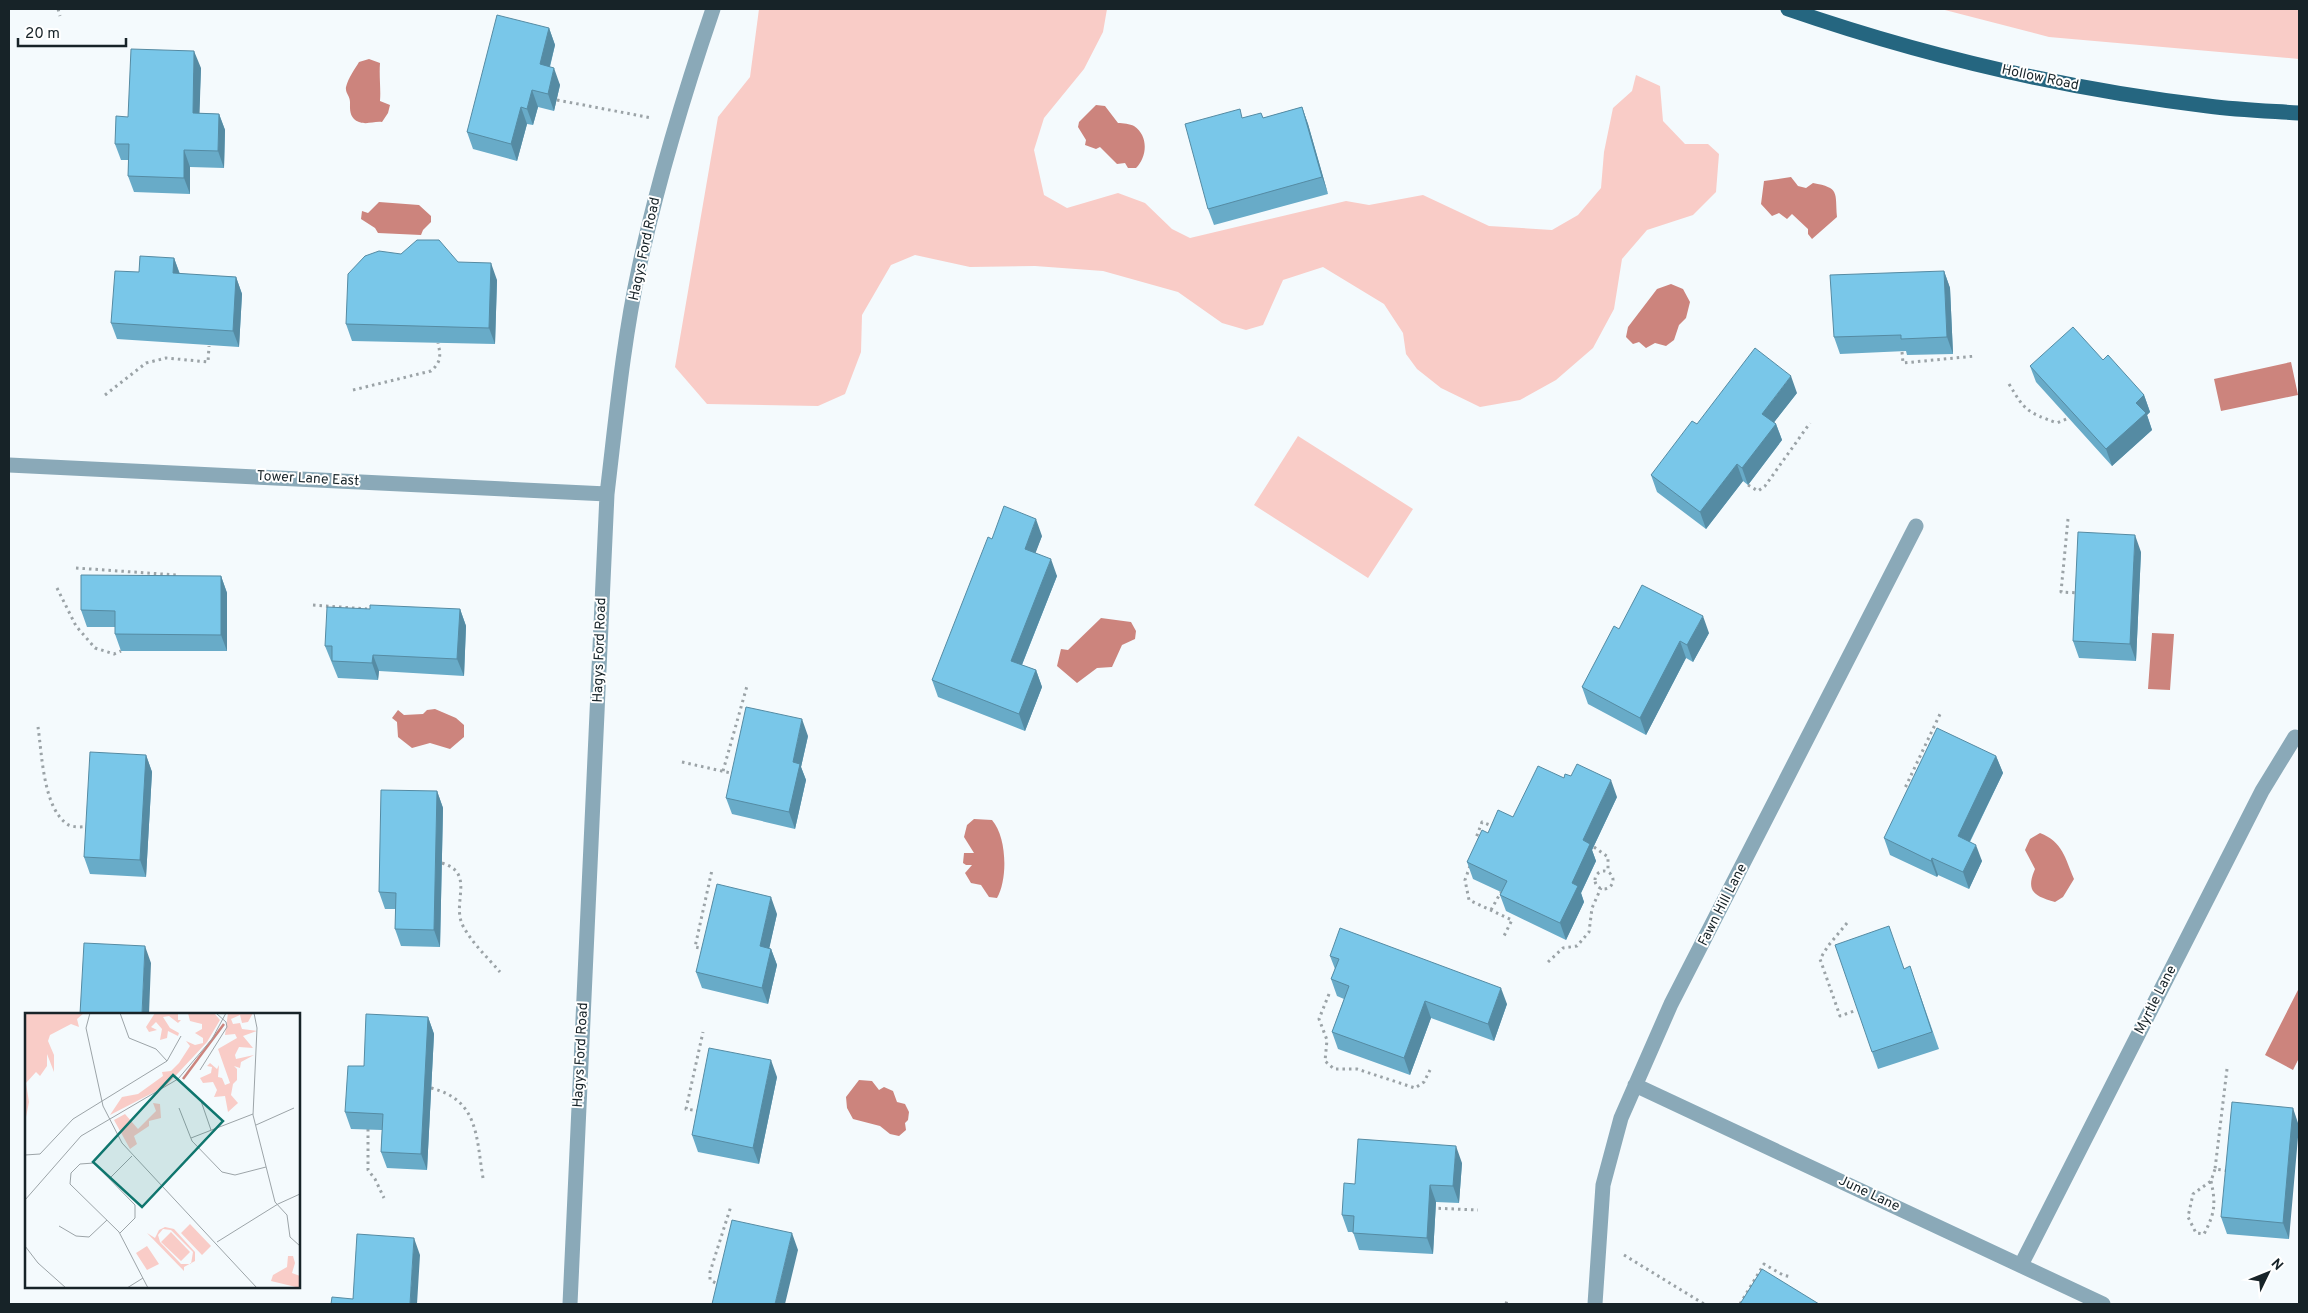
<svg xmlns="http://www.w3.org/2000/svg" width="2308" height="1313" viewBox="0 0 2308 1313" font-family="Overpass,sans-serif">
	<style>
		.green { fill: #f9ccc7 }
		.water { fill: #cc847d }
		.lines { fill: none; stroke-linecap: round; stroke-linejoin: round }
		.path { stroke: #9ba3a7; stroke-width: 3; stroke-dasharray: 2.5 4; stroke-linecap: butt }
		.minor { stroke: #8aa9b8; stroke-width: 15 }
		.major { stroke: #256680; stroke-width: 15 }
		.wall { fill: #68abc8 }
		.shaded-wall { fill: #558ba3 }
		.building { fill: #79c7e9; stroke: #558ba3 }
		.labels { text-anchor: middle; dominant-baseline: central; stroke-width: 4; stroke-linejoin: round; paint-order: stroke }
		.street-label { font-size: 14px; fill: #172328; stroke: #fff }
		.inset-river { fill: none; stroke: #cc847d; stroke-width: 2.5 }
		.inset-road { fill: none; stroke: #9ca4a8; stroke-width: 1 }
		.view { fill: #0f766e; fill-opacity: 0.15; stroke: #0f766e; stroke-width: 2.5 }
		.inset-edge { fill: none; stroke: #172328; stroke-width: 2.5 }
	</style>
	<rect width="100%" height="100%" fill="#f4fafd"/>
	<!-- green -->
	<path class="green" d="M 759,9 L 1107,9 L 1103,32 L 1084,69 L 1044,118 L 1034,150 L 1044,195 L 1067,208 L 1118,193 L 1145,203 L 1172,229 L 1190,238 L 1346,201 L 1369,205 L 1423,195 L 1489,226 L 1552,230 L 1578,215 L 1601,188 L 1604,152 L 1613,108 L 1632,91 L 1636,75 L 1660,86 L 1663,121 L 1685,144 L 1708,144 L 1719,154 L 1716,192 L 1693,215 L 1647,230 L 1622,259 L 1614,309 L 1593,348 L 1556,380 L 1520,400 L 1480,407 L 1441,388 L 1417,369 L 1406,354 L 1403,333 L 1384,304 L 1323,267 L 1283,280 L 1263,325 L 1246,330 L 1222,323 L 1178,292 L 1103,271 L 1035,266 L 970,267 L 915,255 L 891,265 L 862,315 L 861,352 L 845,394 L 818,406 L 707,404 L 675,367 L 718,117 L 750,77 Z
		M 1941,9 L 2299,9 L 2299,59 L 2049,37 Z
		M 1298,436 L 1413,509 L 1368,578 L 1254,505 Z"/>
	<!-- water -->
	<path class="water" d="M 369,59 L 380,63 C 379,77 381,89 380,101 L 390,105 L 388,113 L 382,122 C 374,121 367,125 359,122 C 349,118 350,109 350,102 C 350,96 345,93 346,87 C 348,78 355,69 359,62 Z
		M 1096,105 L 1105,106 L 1118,123 C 1123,123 1130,124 1134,126 C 1149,136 1147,157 1136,168 L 1128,168 L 1125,163 L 1117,164 L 1100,147 L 1096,149 L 1085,145 L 1086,140 L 1078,127 L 1079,122 Z
		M 1791,177 L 1798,186 L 1806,188 L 1813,183 C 1840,188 1835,192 1837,217 L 1812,239 L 1808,234 L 1808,229 L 1792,214 L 1787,219 L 1779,213 L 1772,216 L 1761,204 L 1764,181 Z
		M 379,202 L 419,205 L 431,216 L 431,222 L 423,230 L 421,235 L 378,233 L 375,228 L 361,219 L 362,211 L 368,213 Z
		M 1671,284 L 1683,289 L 1690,302 L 1686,318 L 1679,325 L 1674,340 L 1666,346 L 1655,343 L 1646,348 L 1639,342 L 1633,344 L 1626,337 L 1628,327 L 1657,289 Z
		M 2291,362 L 2298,395 L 2221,411 L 2214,379 Z
		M 1101,618 L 1131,622 L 1136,631 L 1135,639 L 1122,645 L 1112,667 L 1097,668 L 1077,683 L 1057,666 L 1061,649 L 1068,650 Z
		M 2152,633 L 2174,634 L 2170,690 L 2148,689 Z
		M 435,709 L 456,718 L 464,725 L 464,737 L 450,749 L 430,743 L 412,748 L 398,737 L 397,722 L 392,718 L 398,710 L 404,715 L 423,714 L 427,710 Z
		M 974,819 L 992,820 C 1007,837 1008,879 997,898 L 989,897 L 981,885 L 971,883 L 965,873 L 972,865 L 966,865 L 963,863 L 964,853 L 974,853 L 964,837 L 967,825 Z
		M 2040,833 C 2063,842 2065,858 2074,879 L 2063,897 L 2055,902 C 2035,896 2025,892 2035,869 L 2025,850 L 2030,839 Z
		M 2299,988 L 2299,1058 L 2293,1070 L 2265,1055 Z
		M 859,1080 L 872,1081 L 879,1090 L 884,1087 L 893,1091 L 897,1102 L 905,1104 L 909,1112 L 908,1120 L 905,1123 L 906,1130 L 899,1136 L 890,1134 L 880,1126 L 853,1119 L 847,1108 L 846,1097 Z"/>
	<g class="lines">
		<!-- path -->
		<path class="path" d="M 58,9 L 60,16
			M 557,100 L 652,118
			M 1902,352 L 1903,363 L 1976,356
			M 2009,384 C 2025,411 2027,412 2057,423 L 2069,418
			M 353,390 L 431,371 C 441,362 441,356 438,343
			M 105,395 L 146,363 L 166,358 L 208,362 L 209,346
			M 1748,485 L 1758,491 L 1765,486 L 1810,423
			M 2068,519 L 2061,592 L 2079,593
			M 76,568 L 176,575 L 176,579
			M 57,588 L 76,626 L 95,648 L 114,654 L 121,651
			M 313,605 L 367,609
			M 38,727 C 42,754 43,807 67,824 C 73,828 83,827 90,826
			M 682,762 L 735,774
			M 723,771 L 747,686
			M 1910,790 L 1905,788 L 1941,712
			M 1480,840 L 1476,838 L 1482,822 L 1495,827
			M 1594,847 L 1608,857 L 1608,872
			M 442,863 C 476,873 451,903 463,926 C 472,943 488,958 500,972
			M 1470,866 L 1465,880 L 1469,900 L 1512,920 L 1503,938
			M1595 880a9 9 0 1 1 18 0a9 9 0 1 1-18 0Z
			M 1491,910 L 1501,892
			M 1847,923 L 1828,946 L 1820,959 L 1840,1016 L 1857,1010
			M 705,949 L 695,947 L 712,870
			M 1548,962 L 1563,948 L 1577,946 L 1589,932 L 1592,908 L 1601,888
			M 1329,994 L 1319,1019 L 1327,1040 L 1325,1061 L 1334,1069 L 1357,1069 L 1415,1088 L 1424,1082 L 1430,1070
			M 2227,1069 L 2215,1169 L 2229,1171
			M 431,1088 C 479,1100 476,1137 483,1178
			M 699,1111 L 686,1109 L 703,1032
			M 368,1129 L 368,1170 L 375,1179 L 384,1198
			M 2211,1181 C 2216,1204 2215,1213 2204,1234 L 2196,1233 L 2188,1217 L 2193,1194 L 2211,1181 L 2215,1169
			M 1432,1208 L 1478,1210
			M 1624,1255 L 1704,1304
			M 721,1286 L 710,1280 L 710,1272 L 731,1206
			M 1506,1304 L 1507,1300
			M 1740,1304 L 1764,1264 L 1783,1275 L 1791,1277"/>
		<!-- minor -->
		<path class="minor" d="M 9,465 L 607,494
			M 1635,1085 L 2103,1304
			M 2021,1265 L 2262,791 L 2295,737
			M 570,1304 L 607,494 C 616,419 623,342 639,268 C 658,180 684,94 713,9
			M 1595,1304 L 1603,1185 L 1621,1118 L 1671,1004 L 1916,526"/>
		<!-- major -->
		<path class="major" d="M 1788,9 C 1924,56 2065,89 2208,106 C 2238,110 2269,111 2299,113"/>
	</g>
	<!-- wall -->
	<path class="wall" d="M 549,28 L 555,45 L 550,67 L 560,85 L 554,111 L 538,107 L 533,125 L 527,124 L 517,161 L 473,149 L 467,132 Z
		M 201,68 L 199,113 L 219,114 L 225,130 L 224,168 L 190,167 L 190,194 L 134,192 L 128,176 L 128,160 L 121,160 L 115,144 L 128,117 Z
		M 1302,107 L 1308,124 L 1328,194 L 1214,225 L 1208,209 L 1243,118 L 1263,118 Z
		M 174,258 L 180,274 L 236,277 L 242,294 L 239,347 L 117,339 L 111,323 L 139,272 Z
		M 458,262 L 497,280 L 495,344 L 352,341 L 346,324 Z
		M 1944,271 L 1950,288 L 1953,354 L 1907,355 L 1906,351 L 1840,354 L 1834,337 Z
		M 2103,360 L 2144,395 L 2150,412 L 2147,415 L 2152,430 L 2112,466 L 2036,382 L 2030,366 Z
		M 1797,393 L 1774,422 L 1776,424 L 1782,440 L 1748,485 L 1743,481 L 1706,529 L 1657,492 L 1651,475 L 1697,424 Z
		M 1042,536 L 1035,553 L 1057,576 L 1022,665 L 1036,670 L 1042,687 L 1025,731 L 938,697 L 932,680 L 992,539 Z
		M 2141,552 L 2136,661 L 2079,658 L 2073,641 Z
		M 221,576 L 227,593 L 227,651 L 121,651 L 115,634 L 115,627 L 87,627 L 81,610 Z
		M 370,609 L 460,609 L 466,626 L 464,676 L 379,671 L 378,680 L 338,678 L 325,646 Z
		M 1619,629 L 1709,633 L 1693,662 L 1686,658 L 1646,735 L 1588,704 L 1582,687 Z
		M 808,736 L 801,767 L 806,780 L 795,829 L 732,814 L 726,798 Z
		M 146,755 L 152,772 L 146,877 L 90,874 L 84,857 Z
		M 1996,756 L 2003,773 L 1970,842 L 1982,861 L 1969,889 L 1938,875 L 1937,877 L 1890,855 L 1884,838 Z
		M 437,791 L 443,808 L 440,947 L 401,946 L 395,929 L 396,909 L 385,909 L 379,892 Z
		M 1617,797 L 1592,850 L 1596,861 L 1581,893 L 1584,902 L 1566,940 L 1506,911 L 1500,895 L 1501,892 L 1473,879 L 1467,862 L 1488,833 L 1513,817 Z
		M 777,914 L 769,948 L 771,949 L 777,965 L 768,1004 L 702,988 L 696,972 Z
		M 1330,956 L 1507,1004 L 1494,1041 L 1431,1018 L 1410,1075 L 1338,1049 L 1332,1032 L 1344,999 L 1337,996 L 1331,979 L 1335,969 Z
		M 1904,969 L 1916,983 L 1939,1049 L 1878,1069 L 1872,1052 Z
		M 428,1017 L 434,1034 L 427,1170 L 387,1168 L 381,1152 L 382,1130 L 351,1129 L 345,1112 L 364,1066 Z
		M 777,1077 L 759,1164 L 698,1152 L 692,1135 Z
		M 2293,1108 L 2289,1239 L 2227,1234 L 2221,1217 Z
		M 1462,1163 L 1459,1203 L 1436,1202 L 1433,1254 L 1359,1250 L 1353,1232 L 1348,1232 L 1342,1215 L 1355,1184 Z"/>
	<!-- shaded-wall -->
	<path class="shaded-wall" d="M 549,28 L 555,45 L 546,81 L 540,64 Z
		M 194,51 L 201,68 L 199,129 L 193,113 Z
		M 554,68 L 560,85 L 554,111 L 548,94 Z
		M 532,90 L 538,107 L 533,125 L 527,109 Z
		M 521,107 L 527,124 L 517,161 L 511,144 Z
		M 1302,107 L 1308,124 L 1328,194 L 1322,177 Z
		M 219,114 L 225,130 L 224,168 L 218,151 Z
		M 184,150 L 190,167 L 190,194 L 184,178 Z
		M 174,258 L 180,275 L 173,273 Z
		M 491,263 L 497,280 L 495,344 L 489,328 Z
		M 1944,271 L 1950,288 L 1953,354 L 1947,337 Z
		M 236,277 L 242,294 L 239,347 L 233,331 Z
		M 1791,376 L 1797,393 L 1768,430 L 1762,414 Z
		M 2144,395 L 2150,412 L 2147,415 L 2152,430 L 2112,466 L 2106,449 L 2136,403 Z
		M 1776,424 L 1782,440 L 1748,485 L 1742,468 Z
		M 1737,464 L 1743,481 L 1706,529 L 1700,512 Z
		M 1036,519 L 1042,536 L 1031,565 L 1025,549 Z
		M 2135,535 L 2141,552 L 2136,661 L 2130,644 Z
		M 1051,559 L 1057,576 L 1017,677 L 1011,661 Z
		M 221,576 L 227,593 L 227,651 L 221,635 Z
		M 460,609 L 466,626 L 464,676 L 457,659 Z
		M 1703,616 L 1709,633 L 1693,662 L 1687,645 Z
		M 1680,641 L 1686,658 L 1646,735 L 1640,718 Z
		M 373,655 L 379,671 L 378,680 L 372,663 Z
		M 1036,670 L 1042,687 L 1025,731 L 1019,714 Z
		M 802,719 L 808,736 L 801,767 L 806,780 L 795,829 L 789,812 L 793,762 Z
		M 146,755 L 152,772 L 146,877 L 140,860 Z
		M 1996,756 L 2003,773 L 1964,853 L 1958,836 Z
		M 1611,780 L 1617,797 L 1592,850 L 1596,861 L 1581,893 L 1584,902 L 1566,940 L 1560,923 L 1583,840 Z
		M 437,791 L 443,808 L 440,947 L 434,930 Z
		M 1976,845 L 1982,861 L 1969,889 L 1963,872 Z
		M 1932,858 L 1938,875 L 1937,877 L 1931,861 Z
		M 771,897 L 777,914 L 766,963 L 760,946 Z
		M 145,946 L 151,963 L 149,1014 L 142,1014 Z
		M 771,949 L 777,965 L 768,1004 L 762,988 Z
		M 1501,988 L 1507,1004 L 1494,1041 L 1488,1024 Z
		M 1425,1001 L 1431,1018 L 1410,1075 L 1404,1058 Z
		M 428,1017 L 434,1034 L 427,1170 L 421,1154 Z
		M 771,1060 L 777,1077 L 759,1164 L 753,1148 Z
		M 2293,1108 L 2299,1126 L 2289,1239 L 2283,1223 Z
		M 1456,1146 L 1462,1163 L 1459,1203 L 1453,1186 Z
		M 1430,1185 L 1436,1202 L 1433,1254 L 1427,1238 Z
		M 792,1233 L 798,1250 L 785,1304 L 775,1304 Z
		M 414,1238 L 420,1255 L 417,1304 L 410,1304 Z"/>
	<!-- building -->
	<path class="building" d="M 497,15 L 549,28 L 540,64 L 554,68 L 548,94 L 532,90 L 527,109 L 521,107 L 511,144 L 467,132 Z
		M 131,49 L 194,51 L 193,113 L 219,114 L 218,151 L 184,150 L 184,178 L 128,176 L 129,144 L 115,144 L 116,116 L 128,117 Z
		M 1302,107 L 1322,177 L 1208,209 L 1185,124 L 1240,109 L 1242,118 L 1261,113 L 1263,118 Z
		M 417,240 L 439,240 L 458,262 L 491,263 L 489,328 L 346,324 L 348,274 L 365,256 L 379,251 L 401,254 Z
		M 140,256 L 174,258 L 173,273 L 236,277 L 233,331 L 111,323 L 115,271 L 139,272 Z
		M 1944,271 L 1947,337 L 1901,339 L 1901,335 L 1834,337 L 1830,275 Z
		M 2073,327 L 2103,360 L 2108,355 L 2144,395 L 2136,403 L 2146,413 L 2106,449 L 2030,366 Z
		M 1755,348 L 1791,376 L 1762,414 L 1776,424 L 1742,468 L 1737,464 L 1700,512 L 1651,475 L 1692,421 L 1697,424 Z
		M 1004,506 L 1036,519 L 1025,549 L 1051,559 L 1011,661 L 1036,670 L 1019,714 L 932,680 L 988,537 L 992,539 Z
		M 2078,532 L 2135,535 L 2130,644 L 2073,641 Z
		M 81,575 L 221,576 L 221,635 L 115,634 L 115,611 L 81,610 Z
		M 1642,585 L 1703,616 L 1687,645 L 1680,641 L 1640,718 L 1582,687 L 1614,626 L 1619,629 Z
		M 370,605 L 460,609 L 457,659 L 373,655 L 372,663 L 332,661 L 332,646 L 325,646 L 327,607 L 370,609 Z
		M 746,707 L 802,719 L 793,762 L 800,764 L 789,812 L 726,798 Z
		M 1937,728 L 1996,756 L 1958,836 L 1976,845 L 1963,872 L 1932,858 L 1931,861 L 1884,838 Z
		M 90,752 L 146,755 L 140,860 L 84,857 Z
		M 1577,764 L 1611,780 L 1583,840 L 1590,844 L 1572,883 L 1578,886 L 1560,923 L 1500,895 L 1507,881 L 1467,862 L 1482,830 L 1488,833 L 1498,810 L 1513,817 L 1538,766 L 1564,778 L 1565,774 L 1571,776 Z
		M 381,790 L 437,791 L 434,930 L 395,929 L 396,893 L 379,892 Z
		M 717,884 L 771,897 L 760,946 L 771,949 L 762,988 L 696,972 Z
		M 1889,926 L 1904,969 L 1910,966 L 1932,1032 L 1872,1052 L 1835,945 Z
		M 1340,928 L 1501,988 L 1488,1024 L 1425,1001 L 1404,1058 L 1332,1032 L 1349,986 L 1331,979 L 1339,959 L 1330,956 Z
		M 84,943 L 145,946 L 142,1014 L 80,1014 Z
		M 366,1014 L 428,1017 L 421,1154 L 381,1152 L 383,1114 L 345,1112 L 348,1066 L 364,1066 Z
		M 709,1048 L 771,1060 L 753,1148 L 692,1135 Z
		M 2232,1102 L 2293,1108 L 2283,1223 L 2221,1217 Z
		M 1358,1139 L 1456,1146 L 1453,1186 L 1430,1185 L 1427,1238 L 1353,1233 L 1354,1216 L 1342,1215 L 1344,1183 L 1355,1184 Z
		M 732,1220 L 792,1233 L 775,1304 L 712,1304 Z
		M 357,1234 L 414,1238 L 410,1304 L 331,1304 L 332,1297 L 353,1299 Z
		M 1762,1269 L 1819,1304 L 1740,1304 Z"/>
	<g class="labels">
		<!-- street labels -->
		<g class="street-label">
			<text transform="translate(2040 78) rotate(12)">Hollow Road</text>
			<text transform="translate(645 249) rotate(-78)">Hagys Ford Road</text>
			<text transform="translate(308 479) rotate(3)">Tower Lane East</text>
			<text transform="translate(600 650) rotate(-88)">Hagys Ford Road</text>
			<text transform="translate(1723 905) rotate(-63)">Fawn Hill Lane</text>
			<text transform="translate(2156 1000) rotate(-63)">Myrtle Lane</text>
			<text transform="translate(581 1055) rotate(-87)">Hagys Ford Road</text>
			<text transform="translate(1869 1194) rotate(25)">June Lane</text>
		</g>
	</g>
	<!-- overview -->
	<g transform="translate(25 1013)">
		<rect width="275" height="275" fill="#f4fafd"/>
		<path d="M 0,0 L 59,0 L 52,6 L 54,14 L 46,11 L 25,22 L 23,28 L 29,42 L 29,59 L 22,41 L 22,53 L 15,63 L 11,59 L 1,70 L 4,89 L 0,109 ZM 130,0 L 153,0 L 153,7 L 156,7 L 153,10 L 144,3 L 138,4 L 145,15 L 154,20 L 153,23 L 143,18 L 142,25 L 135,27 L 137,16 L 131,9 L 126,14 L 132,17 L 124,19 L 121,14 ZM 163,0 L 189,0 L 195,7 L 182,29 L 141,73 L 85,102 L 97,84 L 113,81 L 138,63 L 137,59 L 146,58 L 154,50 L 165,33 L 161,28 L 170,32 L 178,30 L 178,25 L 170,20 L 177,16 L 177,11 L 165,8 ZM 203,0 L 228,0 L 223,9 L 217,10 L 215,2 L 206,6 L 208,11 L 215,10 L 217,16 L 232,18 L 218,23 L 228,35 L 214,34 L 210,42 L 211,46 L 229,42 L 216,49 L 215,55 L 209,53 L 212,56 L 212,67 L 208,71 L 206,82 L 213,90 L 203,99 L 200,83 L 189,84 L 192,77 L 188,69 L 178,70 L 175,65 L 186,60 L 187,54 L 182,53 L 185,50 L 192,56 L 194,52 L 193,64 L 197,65 L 200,72 L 205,70 L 193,36 L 212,25 L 210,21 L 200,22 ZM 128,90 L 135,91 L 136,105 L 124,108 L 124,113 L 109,123 L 112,131 L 105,136 L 89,107 L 100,101 L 113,116 L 131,98 ZM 165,211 L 186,233 L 177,242 L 156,220 ZM 140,214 L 149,216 L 170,239 L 170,248 L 159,254 L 159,258 L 122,220 L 130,225 L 134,217 ZM 138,216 L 146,217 L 168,239 L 166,251 L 156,251 L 135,229 L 133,222 ZM 146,219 L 165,239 L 156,248 L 136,229 ZM 122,233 L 134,251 L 122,257 L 111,240 ZM 263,243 L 268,243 L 270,250 L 267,260 L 275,263 L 275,275 L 246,268 L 248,262 L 262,254 Z" fill="#f9ccc7" fill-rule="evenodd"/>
		<path class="inset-river" d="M 158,66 L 199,11"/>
		<path class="inset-road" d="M 65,0 L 61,15 L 78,93 L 97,130 L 232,275M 95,0 L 104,25 L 131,36 L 142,48M 229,0 L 232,15 L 228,102 L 250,189 L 262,202 L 265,224 L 275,233M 175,57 L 202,14 L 201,9 L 191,0M 176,88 L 186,117M 154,95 L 167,128 L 197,159 L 210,162 L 241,154M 231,112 L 269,95M 166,125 L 228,101M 0,142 L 15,141 L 48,106 L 142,48 L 156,23M 84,166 L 107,143M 0,187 L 56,123 L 153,66 L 187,26 L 201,0M 34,213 L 51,223 L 64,224 L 82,207M 95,220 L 110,205 L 110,192 L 69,150 L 55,151 L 46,160 L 45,171 L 94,219 L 123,275M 192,229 L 253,191 L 275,181M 0,233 L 13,250 L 41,275M 102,275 L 118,265"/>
		<path class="view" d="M 148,62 L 198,108 L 117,194 L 68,149 Z"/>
		<rect width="275" height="275" class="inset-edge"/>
	</g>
	<!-- border -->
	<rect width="2308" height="1313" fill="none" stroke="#172328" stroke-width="20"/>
	<!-- north arrow -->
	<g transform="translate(2268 1273) rotate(47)" stroke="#ffffff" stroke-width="4" paint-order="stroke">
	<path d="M0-4L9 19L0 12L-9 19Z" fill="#172328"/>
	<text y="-8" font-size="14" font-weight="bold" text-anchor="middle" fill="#172328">N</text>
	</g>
	<!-- scale -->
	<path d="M18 38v8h108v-8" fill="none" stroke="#172328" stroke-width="2.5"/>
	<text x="25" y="38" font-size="15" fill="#172328" stroke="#ffffff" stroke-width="4" paint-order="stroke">20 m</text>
</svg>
